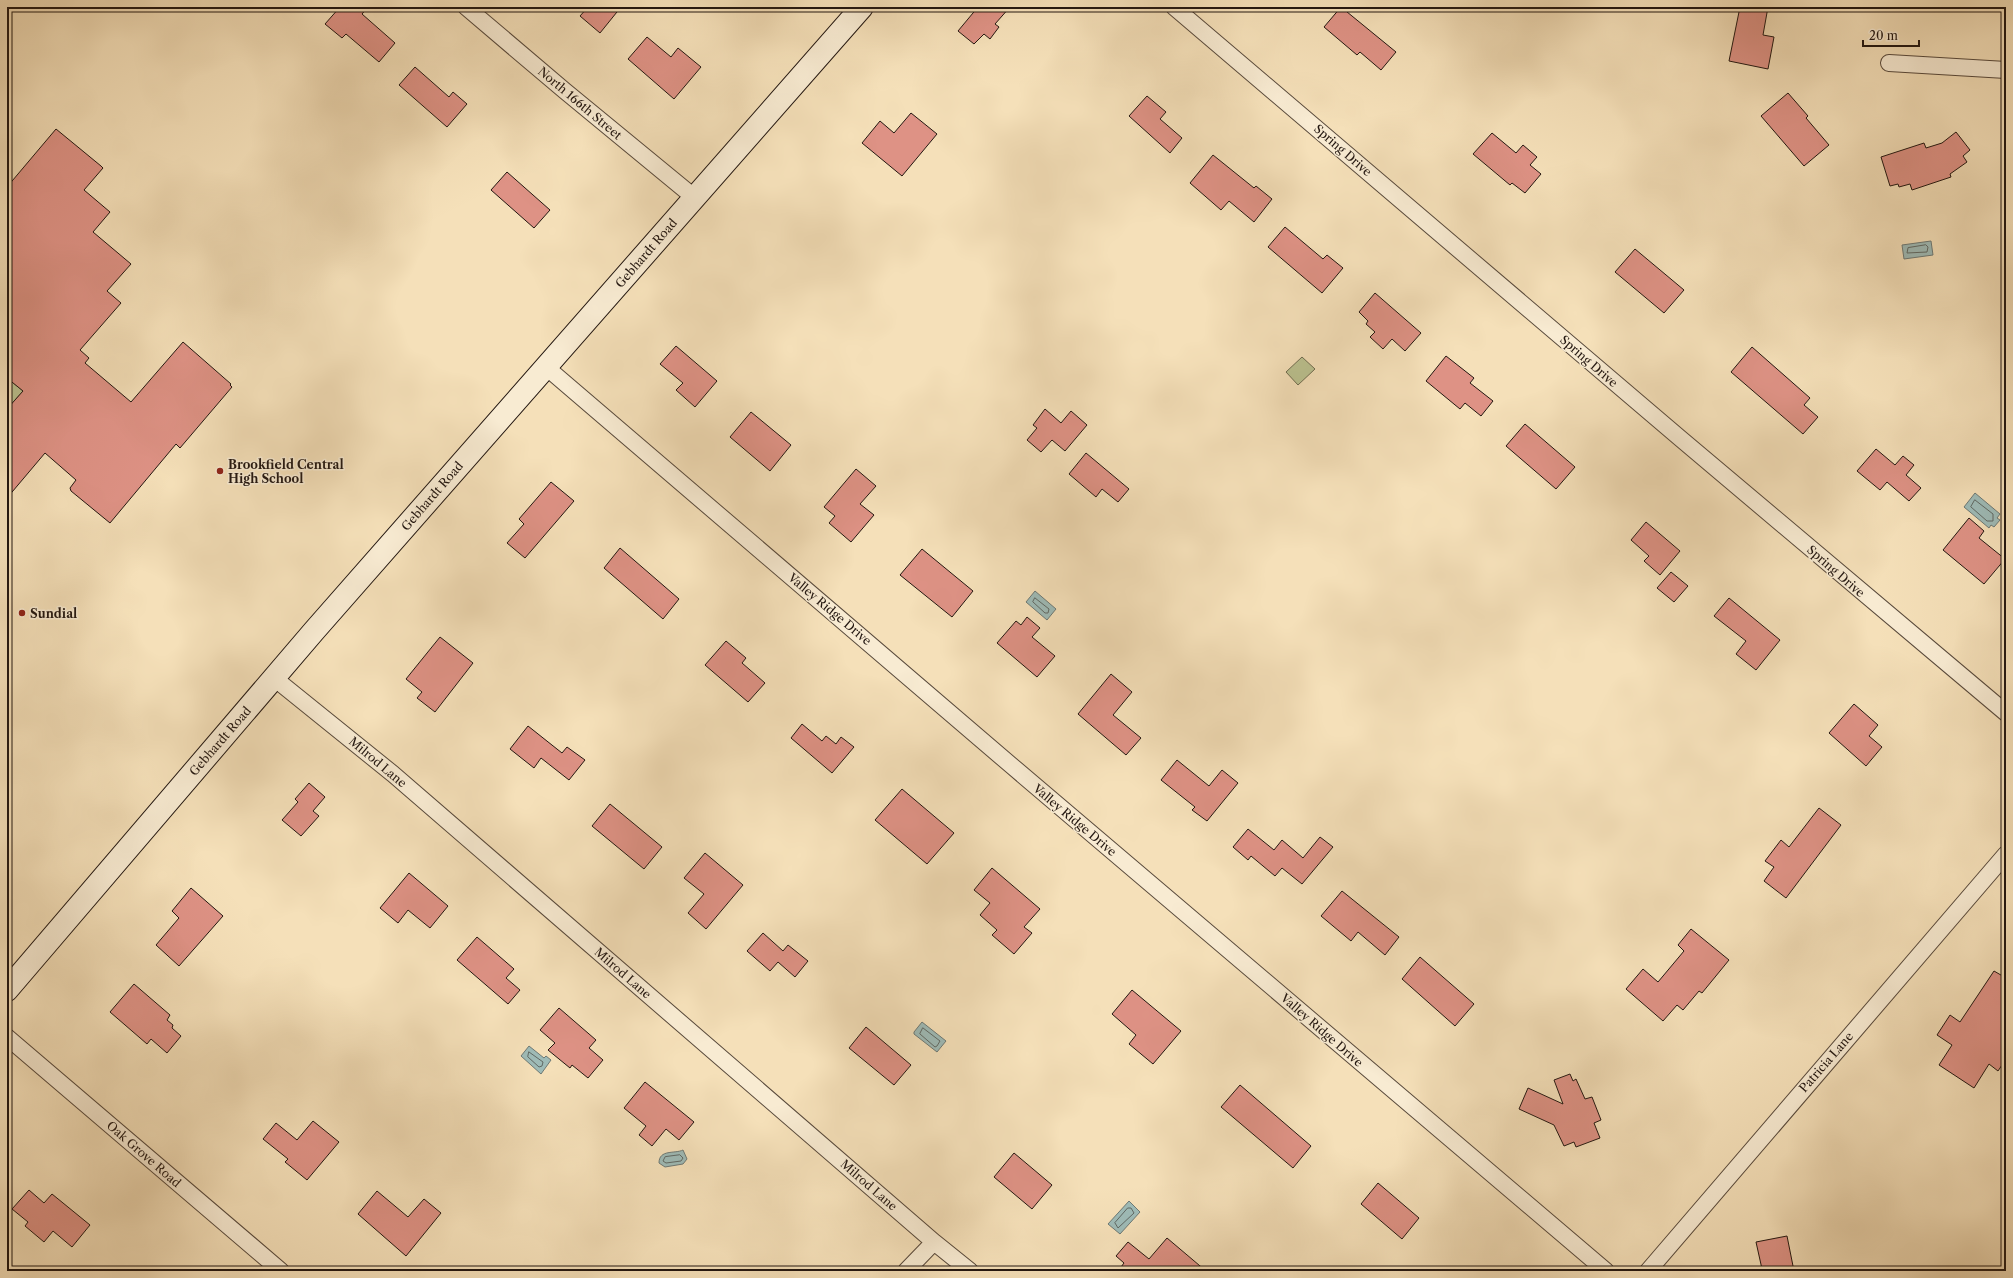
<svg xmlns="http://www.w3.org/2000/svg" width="2013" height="1278" viewBox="0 0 2013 1278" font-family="'Libre Caslon Text',serif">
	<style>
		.green { fill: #bbc290; stroke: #6f6c50 }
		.water { fill: #9ebbb7; stroke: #6d7975 }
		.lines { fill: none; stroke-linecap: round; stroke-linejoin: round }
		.shore { stroke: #606964; stroke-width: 1 }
		.building { fill: #de9285; stroke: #231711 }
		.street-casing { stroke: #58493b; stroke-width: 18 }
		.secondary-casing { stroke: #231711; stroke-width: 24 }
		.street { stroke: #f8ebd2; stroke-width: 16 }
		.secondary { stroke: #f8ebd2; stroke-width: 22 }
		.poi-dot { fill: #8f2418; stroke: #f8ebd2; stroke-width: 1.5 }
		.labels { text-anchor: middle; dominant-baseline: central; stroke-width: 3; stroke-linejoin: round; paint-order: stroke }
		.street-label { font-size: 12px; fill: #231711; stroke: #f8ebd2 }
		.poi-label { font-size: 12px; font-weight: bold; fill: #231711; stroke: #f8ebd2; text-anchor: start }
	</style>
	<rect width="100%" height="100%" fill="#f5e0b9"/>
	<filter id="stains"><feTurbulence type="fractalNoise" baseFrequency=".005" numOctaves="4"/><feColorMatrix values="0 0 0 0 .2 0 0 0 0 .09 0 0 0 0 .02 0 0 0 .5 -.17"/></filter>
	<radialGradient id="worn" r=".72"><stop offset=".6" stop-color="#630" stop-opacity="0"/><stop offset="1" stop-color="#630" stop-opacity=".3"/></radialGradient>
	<!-- green -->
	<path class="green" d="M 1302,357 L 1315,369 L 1298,385 L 1286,372 Z
		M 7,378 L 23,391 L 7,409 Z"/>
	<!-- water -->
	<path class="water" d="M 1931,241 L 1933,255 L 1904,259 L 1902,245 Z
		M 1975,493 L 2000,514 L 1997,518 L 2000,520 L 1994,527 L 1991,525 L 1989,528 L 1964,507 Z
		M 1035,591 L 1056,609 L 1047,620 L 1026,602 Z
		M 922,1022 L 946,1041 L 937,1052 L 914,1034 L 914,1032 Z
		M 529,1046 L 544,1058 L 546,1056 L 551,1060 L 541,1074 L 521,1056 Z
		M 683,1150 L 687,1159 L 683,1164 L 665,1167 L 659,1163 C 659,1149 675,1154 683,1150 Z
		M 1129,1201 L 1140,1212 L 1120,1234 L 1108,1224 Z"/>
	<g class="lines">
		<!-- shore -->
		<path class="shore" d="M 1926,245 L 1928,247 L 1927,252 L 1907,253 L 1908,248 Z
			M 1975,500 L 1993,514 L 1993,521 L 1987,521 L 1971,507 Z
			M 1035,598 L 1049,609 L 1048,613 L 1045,613 L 1033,602 Z
			M 923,1028 L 940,1041 L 937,1046 L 935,1047 L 920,1034 Z
			M 529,1052 L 543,1062 L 542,1066 L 539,1067 L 528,1057 Z
			M 680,1155 L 683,1158 L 681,1161 L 666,1163 L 663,1161 L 665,1157 Z
			M 1128,1208 L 1131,1208 L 1134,1213 L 1118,1228 L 1115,1223 Z"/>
	</g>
	<!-- building -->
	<path class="building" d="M 340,7 L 368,7 L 362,14 L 395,43 L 379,62 L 346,34 L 342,38 L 325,24 Z
		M 588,7 L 621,7 L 600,33 L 580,16 Z
		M 978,7 L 1010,7 L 995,24 L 999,27 L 990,39 L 984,34 L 974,44 L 958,31 Z
		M 1341,7 L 1396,52 L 1381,70 L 1360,52 L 1357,55 L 1324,27 Z
		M 1740,7 L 1768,7 L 1763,35 L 1774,37 L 1768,69 L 1729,61 Z
		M 647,37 L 671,57 L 678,48 L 701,67 L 674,99 L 628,59 Z
		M 415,67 L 449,97 L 453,92 L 467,104 L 447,127 L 399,85 Z
		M 1788,93 L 1808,116 L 1806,118 L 1829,145 L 1804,166 L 1761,116 Z
		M 1147,96 L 1166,112 L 1160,119 L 1182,138 L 1170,153 L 1129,116 Z
		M 911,113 L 937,134 L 902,176 L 862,143 L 880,121 L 894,133 Z
		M 56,129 L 101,166 L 103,168 L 84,190 L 110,212 L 93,232 L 131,264 L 107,291 L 121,303 L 80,350 L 89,358 L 85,363 L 131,402 L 183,342 L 231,384 L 230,385 L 232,387 L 180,448 L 176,444 L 110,523 L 71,491 L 70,488 L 76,480 L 45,453 L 7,498 L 7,409 L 23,391 L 7,378 L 7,187 Z
		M 1956,132 L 1970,150 L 1963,156 L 1967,162 L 1950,174 L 1951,177 L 1912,190 L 1910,184 L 1899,187 L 1898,184 L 1890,186 L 1881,157 L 1924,143 L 1926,148 L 1942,143 Z
		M 1492,133 L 1516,153 L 1523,145 L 1537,157 L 1530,165 L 1541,174 L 1525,193 L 1512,183 L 1510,185 L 1473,154 Z
		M 1213,155 L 1254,188 L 1256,186 L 1272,199 L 1254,222 L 1229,201 L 1221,210 L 1190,183 Z
		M 507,172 L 550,210 L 534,228 L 491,190 Z
		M 1285,227 L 1323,259 L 1327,255 L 1343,268 L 1322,293 L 1268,247 Z
		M 1635,249 L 1684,290 L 1664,313 L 1615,272 Z
		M 1375,293 L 1421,333 L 1405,351 L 1392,339 L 1383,349 L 1370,337 L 1375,332 L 1366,324 L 1368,321 L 1359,312 Z
		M 676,346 L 717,381 L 695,407 L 676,390 L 683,383 L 660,364 Z
		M 1752,347 L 1810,398 L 1804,405 L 1818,417 L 1803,434 L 1731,372 Z
		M 1446,356 L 1474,378 L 1470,383 L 1493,401 L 1481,416 L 1465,403 L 1460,409 L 1426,381 Z
		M 1045,409 L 1061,423 L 1071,411 L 1087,425 L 1065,451 L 1052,440 L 1041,452 L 1027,440 L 1037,428 L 1033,425 Z
		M 751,412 L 791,445 L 770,471 L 730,437 Z
		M 1525,424 L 1575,467 L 1556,489 L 1506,446 Z
		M 1876,449 L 1895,465 L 1903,456 L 1914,465 L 1906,475 L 1921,488 L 1909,501 L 1887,482 L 1880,490 L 1857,471 Z
		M 1086,453 L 1129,489 L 1118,502 L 1102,489 L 1096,497 L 1069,474 Z
		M 856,469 L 876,486 L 860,504 L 874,515 L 851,542 L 829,523 L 835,516 L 824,507 Z
		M 551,482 L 574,501 L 525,558 L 507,543 L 524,524 L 519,519 Z
		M 1969,518 L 1984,531 L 1979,538 L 2005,559 L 1984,584 L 1943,550 Z
		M 1646,522 L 1680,551 L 1660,575 L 1644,561 L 1649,556 L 1631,540 Z
		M 620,548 L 679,599 L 663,619 L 604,568 Z
		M 922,549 L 973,591 L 952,617 L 900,575 Z
		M 1671,572 L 1688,586 L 1674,602 L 1657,588 Z
		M 1729,598 L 1780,640 L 1756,670 L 1736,654 L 1746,641 L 1714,616 Z
		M 1027,617 L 1040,628 L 1032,637 L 1055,656 L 1037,677 L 997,643 L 1016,621 L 1021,625 Z
		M 440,637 L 473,663 L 435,712 L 417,698 L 422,692 L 406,679 Z
		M 726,641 L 746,658 L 742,663 L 765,683 L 748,702 L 705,665 Z
		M 1111,674 L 1132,692 L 1113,715 L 1141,738 L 1126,755 L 1078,714 Z
		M 1854,704 L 1878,725 L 1869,736 L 1882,747 L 1866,766 L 1829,733 Z
		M 802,724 L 822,741 L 826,736 L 836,744 L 841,737 L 854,747 L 832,773 L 791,738 Z
		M 528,726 L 562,753 L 567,747 L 585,760 L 569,780 L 541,758 L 534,768 L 510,749 Z
		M 1177,760 L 1209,786 L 1222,770 L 1238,783 L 1207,821 L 1192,810 L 1195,807 L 1161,780 Z
		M 309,783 L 325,797 L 313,811 L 319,816 L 301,836 L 282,820 L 298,802 L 295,799 Z
		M 902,789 L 954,833 L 927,864 L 875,820 Z
		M 610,804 L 662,847 L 644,869 L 592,826 Z
		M 1819,808 L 1841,825 L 1786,898 L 1764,881 L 1774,867 L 1765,861 L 1781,840 L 1789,847 Z
		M 1248,829 L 1274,850 L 1282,840 L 1303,858 L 1320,837 L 1333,847 L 1302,884 L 1282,868 L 1275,876 L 1251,856 L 1248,860 L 1233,847 Z
		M 705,853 L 743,885 L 706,929 L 688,913 L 704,894 L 684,878 Z
		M 992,868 L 1040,909 L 1024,927 L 1032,933 L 1014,954 L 992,935 L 997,930 L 980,915 L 990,903 L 974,890 Z
		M 409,873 L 448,906 L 430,928 L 408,910 L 398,923 L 380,908 Z
		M 191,888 L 223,916 L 179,966 L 156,945 L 179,918 L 172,911 Z
		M 1342,891 L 1399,937 L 1385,955 L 1358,932 L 1351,941 L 1321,916 Z
		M 1691,929 L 1729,960 L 1702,993 L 1699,991 L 1683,1010 L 1677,1005 L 1663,1021 L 1626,989 L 1643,969 L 1658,982 L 1684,951 L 1678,945 Z
		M 763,933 L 783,951 L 788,945 L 808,961 L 795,977 L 778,962 L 770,971 L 747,951 Z
		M 477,937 L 514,969 L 506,978 L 520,990 L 508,1004 L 457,960 Z
		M 1420,957 L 1474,1004 L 1455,1026 L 1402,979 Z
		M 1994,971 L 2006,978 L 2006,1059 L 1998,1071 L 1989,1064 L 1974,1088 L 1939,1065 L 1952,1045 L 1937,1035 L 1950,1015 L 1960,1022 Z
		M 134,984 L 170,1015 L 167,1020 L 173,1025 L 172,1028 L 181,1036 L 167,1053 L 151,1039 L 147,1044 L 110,1012 Z
		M 1132,990 L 1181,1031 L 1153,1064 L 1129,1044 L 1136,1035 L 1112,1014 Z
		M 559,1008 L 596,1040 L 589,1048 L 603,1060 L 588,1078 L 572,1065 L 570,1068 L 548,1050 L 555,1043 L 540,1030 Z
		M 866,1027 L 911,1065 L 894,1085 L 849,1048 Z
		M 1570,1074 L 1573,1081 L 1576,1079 L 1585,1099 L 1592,1097 L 1601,1120 L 1594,1123 L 1600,1138 L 1576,1147 L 1574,1142 L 1564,1146 L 1554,1125 L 1519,1109 L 1528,1088 L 1563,1104 L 1554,1080 Z
		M 645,1082 L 694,1122 L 679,1140 L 666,1129 L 652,1146 L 639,1135 L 646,1126 L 624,1108 Z
		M 1240,1085 L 1311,1146 L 1293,1168 L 1221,1107 Z
		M 313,1121 L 339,1142 L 307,1180 L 285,1162 L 288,1159 L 263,1139 L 276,1123 L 297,1140 Z
		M 1014,1153 L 1052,1185 L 1032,1209 L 994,1177 Z
		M 1378,1183 L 1419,1218 L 1402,1239 L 1361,1204 Z
		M 29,1190 L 44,1203 L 52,1194 L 90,1225 L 72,1247 L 53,1231 L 44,1242 L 25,1226 L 28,1222 L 12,1209 Z
		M 377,1191 L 408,1217 L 424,1199 L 441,1213 L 406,1256 L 358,1214 Z
		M 1787,1236 L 1794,1271 L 1768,1271 L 1767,1268 L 1762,1269 L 1756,1242 Z
		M 1167,1238 L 1206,1271 L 1118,1271 L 1124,1263 L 1116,1256 L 1128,1242 L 1149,1259 Z"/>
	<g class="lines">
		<!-- street casing -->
		<g class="street-casing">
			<path id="street" d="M 466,7 L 565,91 L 695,198
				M 1174,7 L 1681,439 L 2006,713
				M 1889,63 L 2006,70
				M 546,367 L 1012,766 L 1606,1271
				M 274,678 L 393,774 L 934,1242 L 970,1271
				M 7,1037 L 281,1271
				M 906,1271 L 934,1242
				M 1648,1271 L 2006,854"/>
		</g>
		<!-- secondary casing -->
		<g class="secondary-casing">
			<path id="secondary" d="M 7,990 L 314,631 L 862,7"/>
		</g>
		<!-- street -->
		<use href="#street" class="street"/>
		<!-- secondary -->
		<use href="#secondary" class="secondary"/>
	</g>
	<!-- markers -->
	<g class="poi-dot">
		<circle cx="220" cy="471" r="4"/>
		<circle cx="22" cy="613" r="4"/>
	</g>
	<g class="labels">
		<!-- street labels -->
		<g class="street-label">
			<text transform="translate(580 103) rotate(40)">North 166th Street</text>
			<text transform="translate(1343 150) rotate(41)">Spring Drive</text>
			<text transform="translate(646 253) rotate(-49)">Gebhardt Road</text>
			<text transform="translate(1589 361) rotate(41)">Spring Drive</text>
			<text transform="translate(432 496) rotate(-49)">Gebhardt Road</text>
			<text transform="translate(1836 571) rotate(41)">Spring Drive</text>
			<text transform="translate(830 609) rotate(40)">Valley Ridge Drive</text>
			<text transform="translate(220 741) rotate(-49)">Gebhardt Road</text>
			<text transform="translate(378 762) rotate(40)">Milrod Lane</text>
			<text transform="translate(1075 820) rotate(40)">Valley Ridge Drive</text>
			<text transform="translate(623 973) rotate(41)">Milrod Lane</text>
			<text transform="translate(1322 1030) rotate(41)">Valley Ridge Drive</text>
			<text transform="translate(1826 1062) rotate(-49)">Patricia Lane</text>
			<text transform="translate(144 1154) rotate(41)">Oak Grove Road</text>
			<text transform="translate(869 1185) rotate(41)">Milrod Lane</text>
		</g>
		<!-- poi labels -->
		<g class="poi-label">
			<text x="228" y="464">Brookfield Central<tspan x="228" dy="14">High School</tspan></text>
			<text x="30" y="613">Sundial</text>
		</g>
	</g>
	<!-- margin -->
	<rect width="2013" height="1278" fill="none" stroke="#f5e0b9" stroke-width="24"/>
	<rect x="8" y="8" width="1997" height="1262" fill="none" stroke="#231711" stroke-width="2"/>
	<rect x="12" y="12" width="1989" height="1254" fill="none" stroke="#231711"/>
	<!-- scale -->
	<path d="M1863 40v6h56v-6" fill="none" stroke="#231711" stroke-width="2"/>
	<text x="1869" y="40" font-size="12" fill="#231711" stroke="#f8ebd2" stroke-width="3" paint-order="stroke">20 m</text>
	<rect width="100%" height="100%" filter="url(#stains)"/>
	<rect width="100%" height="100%" fill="url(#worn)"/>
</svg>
